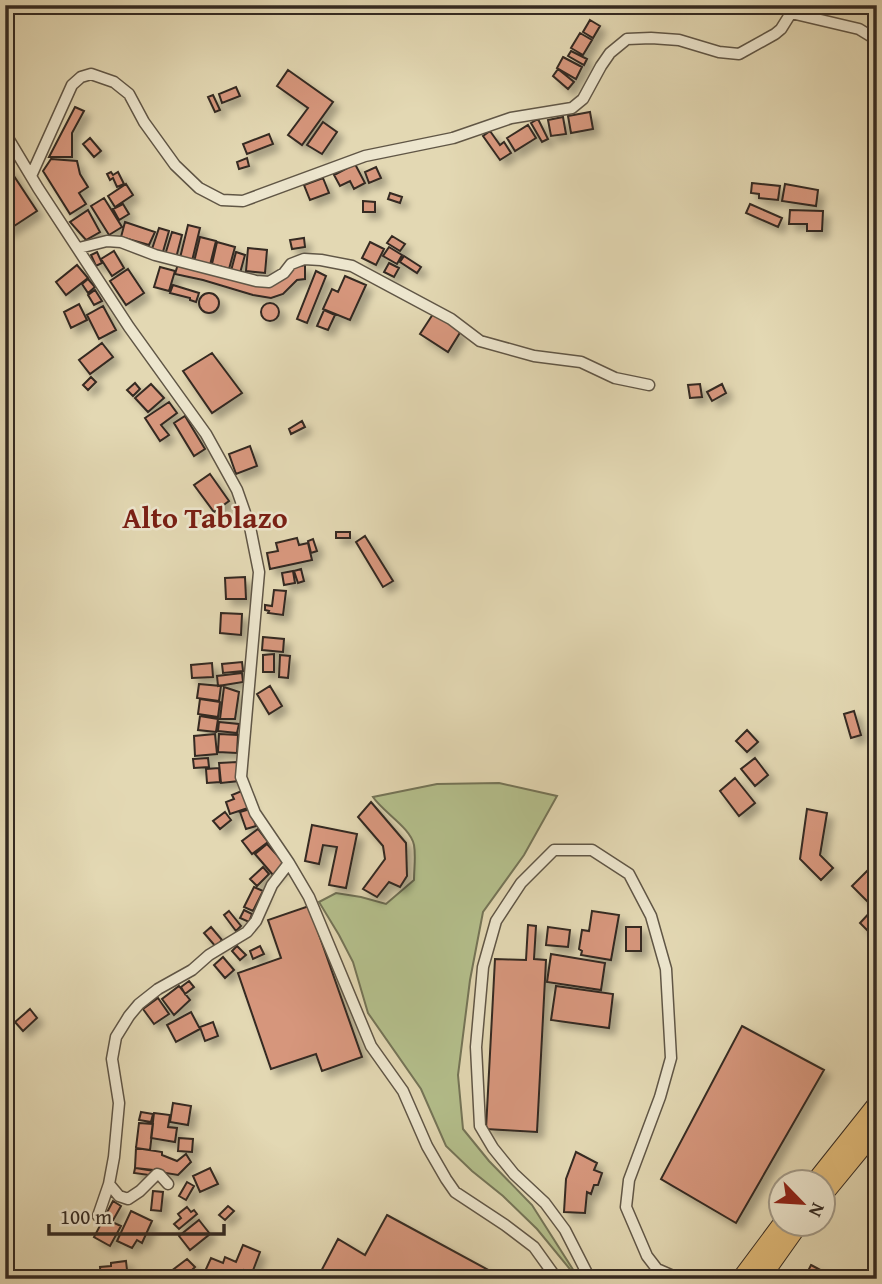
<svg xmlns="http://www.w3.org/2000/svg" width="882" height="1284" viewBox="0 0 882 1284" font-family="'Gentium Book Plus',serif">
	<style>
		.green { fill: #b4bf8c; stroke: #747457; stroke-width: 2 }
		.building { fill: #d6967b; stroke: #342a22; stroke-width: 2; filter: url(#shadow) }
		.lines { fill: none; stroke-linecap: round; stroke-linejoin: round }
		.minor-casing { stroke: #605646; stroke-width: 13 }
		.trunk-casing { stroke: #342a22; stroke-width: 20 }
		.minor { stroke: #ede6ce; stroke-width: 10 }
		.trunk { stroke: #e2bc7a; stroke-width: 18 }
		.labels { text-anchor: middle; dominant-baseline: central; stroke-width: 5; stroke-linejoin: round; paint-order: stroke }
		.quarter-label { font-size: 30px; font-weight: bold; fill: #7a1f14; stroke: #ede6ce }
	</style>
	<defs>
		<filter id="shadow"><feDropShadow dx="6" dy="6" stdDeviation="3.5" flood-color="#0004"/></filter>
	</defs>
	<rect width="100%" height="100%" fill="#e3d8b3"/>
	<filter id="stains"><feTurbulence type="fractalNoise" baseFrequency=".00286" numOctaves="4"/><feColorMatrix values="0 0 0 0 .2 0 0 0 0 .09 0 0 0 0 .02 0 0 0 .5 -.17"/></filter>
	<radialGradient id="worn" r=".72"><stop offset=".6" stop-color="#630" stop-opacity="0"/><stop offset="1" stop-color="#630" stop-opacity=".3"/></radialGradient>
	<!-- green -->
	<path class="green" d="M 499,783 L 557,796 L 524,855 L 483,912 L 470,980 L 458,1075 L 463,1129 L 489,1161 L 532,1205 L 579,1279 L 578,1279 L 537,1229 L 503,1196 L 472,1171 L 446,1146 L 421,1089 L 368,1013 L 353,962 L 339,935 L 319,902 L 336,893 L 361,897 L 386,904 L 414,880 C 414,869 416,856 414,845 C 411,828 383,812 373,797 L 437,784 Z"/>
	<!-- building -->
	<path class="building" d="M 590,20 L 600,26 L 593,38 L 583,32 Z
		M 580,33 L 592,40 L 583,55 L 571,48 Z
		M 571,51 L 587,59 L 584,65 L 568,56 Z
		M 563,57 L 582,67 L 576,79 L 557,68 Z
		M 558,69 L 574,82 L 568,89 L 553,76 Z
		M 288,70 L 333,102 L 302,145 L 288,135 L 308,108 L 277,86 Z
		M 236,87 L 240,96 L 222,103 L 219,94 Z
		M 213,95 L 220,110 L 215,112 L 208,97 Z
		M 75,107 L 84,111 L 72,133 L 72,157 L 49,157 Z
		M 590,112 L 593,129 L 571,133 L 568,116 Z
		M 563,117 L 566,134 L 551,136 L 548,120 Z
		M 538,119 L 548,139 L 542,142 L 531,123 Z
		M 323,122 L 337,132 L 322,154 L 307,145 Z
		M 528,125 L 536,138 L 515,151 L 507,138 Z
		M 490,131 L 500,145 L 504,142 L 511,153 L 500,160 L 483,136 Z
		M 269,134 L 273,144 L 247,154 L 243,144 Z
		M 90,138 L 101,151 L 94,157 L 83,144 Z
		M 247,158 L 249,166 L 239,169 L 237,162 Z
		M 51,159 L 77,161 L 80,174 L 88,187 L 79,193 L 86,204 L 70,214 L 43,171 Z
		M 355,164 L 365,183 L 354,189 L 350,181 L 340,186 L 334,175 Z
		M 8,167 L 37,211 L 5,232 L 5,170 Z
		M 376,167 L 381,178 L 369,183 L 365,172 Z
		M 111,172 L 113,175 L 118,172 L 124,184 L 117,187 L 113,178 L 110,180 L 107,174 Z
		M 323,178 L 329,193 L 310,200 L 304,185 Z
		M 752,183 L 780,186 L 778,200 L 759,198 L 759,194 L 751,193 Z
		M 126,184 L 133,195 L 115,207 L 108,196 Z
		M 785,184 L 818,190 L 816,206 L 782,201 Z
		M 390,193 L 402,197 L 400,203 L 388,199 Z
		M 104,198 L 122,227 L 109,235 L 91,206 Z
		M 363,201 L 375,202 L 375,212 L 363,212 Z
		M 123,204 L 129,214 L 119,220 L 113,209 Z
		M 750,204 L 782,218 L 778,227 L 746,213 Z
		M 88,210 L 100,232 L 86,240 L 70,222 Z
		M 790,210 L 823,211 L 822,231 L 807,231 L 807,224 L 789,224 Z
		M 125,222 L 155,232 L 149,245 L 121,237 Z
		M 188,225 L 200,228 L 192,261 L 180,258 Z
		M 159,228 L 169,231 L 162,255 L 151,252 Z
		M 172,232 L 182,235 L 176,258 L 165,255 Z
		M 392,236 L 405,244 L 400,251 L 387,243 Z
		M 200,237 L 216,241 L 210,265 L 194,262 Z
		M 304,238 L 305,247 L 292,249 L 290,240 Z
		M 217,242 L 235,247 L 229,269 L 212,264 Z
		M 370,242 L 384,249 L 376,265 L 362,258 Z
		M 389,247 L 402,255 L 397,264 L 383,256 Z
		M 248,248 L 267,250 L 265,273 L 246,271 Z
		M 114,251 L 124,268 L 112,276 L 101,259 Z
		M 97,252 L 102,263 L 96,266 L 91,255 Z
		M 236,252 L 245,255 L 240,273 L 231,271 Z
		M 404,256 L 421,267 L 417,273 L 400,262 Z
		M 389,263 L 399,268 L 394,277 L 384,272 Z
		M 178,264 L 279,281 L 294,267 L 305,265 L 305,279 L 297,280 L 283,294 L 271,298 L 253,295 L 203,280 L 175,274 Z
		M 77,265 L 88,278 L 66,295 L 56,282 Z
		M 160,267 L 175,271 L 169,291 L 154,287 Z
		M 128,269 L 144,293 L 126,305 L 110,281 Z
		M 316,271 L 326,276 L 307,323 L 297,319 Z
		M 345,276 L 366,285 L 350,320 L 323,309 L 332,289 L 338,292 Z
		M 88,279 L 95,287 L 88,293 L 82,284 Z
		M 173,285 L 199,293 L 196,302 L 190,300 L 190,298 L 170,293 Z
		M 95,290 L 102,301 L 94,305 L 88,295 Z
		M199 303a10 10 0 1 1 20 0a10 10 0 1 1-20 0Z
		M261 312a9 9 0 1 1 18 0a9 9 0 1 1-18 0Z
		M 79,304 L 87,320 L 71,328 L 64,312 Z
		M 103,306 L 116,330 L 99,339 L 87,315 Z
		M 324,310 L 335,315 L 328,330 L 317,326 Z
		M 433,314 L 461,331 L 448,352 L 420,334 Z
		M 102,343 L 113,357 L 90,374 L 79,360 Z
		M 212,353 L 242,393 L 212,413 L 183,371 Z
		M 91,377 L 96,382 L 88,390 L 83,385 Z
		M 135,383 L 140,389 L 133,396 L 127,390 Z
		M 151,384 L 164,398 L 148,412 L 135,398 Z
		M 700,384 L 702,397 L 690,398 L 688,385 Z
		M 722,384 L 726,393 L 712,401 L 707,392 Z
		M 169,402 L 177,413 L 161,425 L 169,435 L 160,441 L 145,418 Z
		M 185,416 L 205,449 L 194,456 L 174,423 Z
		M 302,421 L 305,427 L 291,434 L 289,429 Z
		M 250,446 L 257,466 L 236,474 L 229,454 Z
		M 210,474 L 229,501 L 214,512 L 194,485 Z
		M 336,532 L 350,532 L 350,538 L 336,538 Z
		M 365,536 L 393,581 L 383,587 L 356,542 Z
		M 297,538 L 299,545 L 308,543 L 312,560 L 270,569 L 267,553 L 278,551 L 276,543 Z
		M 313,539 L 317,551 L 311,553 L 308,541 Z
		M 301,569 L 304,581 L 298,583 L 294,571 Z
		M 293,571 L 295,583 L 284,585 L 282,573 Z
		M 245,577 L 246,599 L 226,599 L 225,578 Z
		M 274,590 L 286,591 L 283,615 L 268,613 L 269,611 L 265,610 L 265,605 L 272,606 Z
		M 221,613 L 242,614 L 241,635 L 220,633 Z
		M 263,637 L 284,639 L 283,652 L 262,650 Z
		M 274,654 L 274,672 L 263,672 L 263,655 Z
		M 280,655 L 290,656 L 288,678 L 279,677 Z
		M 242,662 L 243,671 L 223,673 L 222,664 Z
		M 212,663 L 213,677 L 192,678 L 191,665 Z
		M 242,673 L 243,682 L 218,686 L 217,676 Z
		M 199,684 L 221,686 L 219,701 L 197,698 Z
		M 270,686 L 282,706 L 269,714 L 257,694 Z
		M 224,687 L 239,692 L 235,719 L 220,719 Z
		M 200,699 L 220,702 L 218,717 L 198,714 Z
		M 854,711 L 861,735 L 851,738 L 844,714 Z
		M 200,716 L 218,719 L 216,732 L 198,730 Z
		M 219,722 L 239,724 L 237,733 L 218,731 Z
		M 747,730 L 758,742 L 747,752 L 736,741 Z
		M 215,734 L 217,754 L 195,756 L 194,736 Z
		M 219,734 L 238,735 L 237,753 L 218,752 Z
		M 208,758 L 209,767 L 194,768 L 193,759 Z
		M 755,758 L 768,775 L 755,786 L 741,769 Z
		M 237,762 L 239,781 L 221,783 L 219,763 Z
		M 219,768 L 220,782 L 207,783 L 206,769 Z
		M 735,778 L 755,803 L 739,816 L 720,791 Z
		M 244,790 L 251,807 L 230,814 L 226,802 L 234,799 L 232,795 Z
		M 371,802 L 406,843 L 407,876 L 400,887 L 389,882 L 377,897 L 363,889 L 385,859 L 383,846 L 358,817 Z
		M 250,809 L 256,826 L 246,829 L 240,812 Z
		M 807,809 L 827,813 L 820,855 L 833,868 L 821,880 L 800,859 Z
		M 225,812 L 231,820 L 220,829 L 213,821 Z
		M 312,825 L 357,834 L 346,888 L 329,885 L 337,847 L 323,845 L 319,864 L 305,861 Z
		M 258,829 L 268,842 L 252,854 L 242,841 Z
		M 267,844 L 285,864 L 273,875 L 255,854 Z
		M 877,861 L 877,940 L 860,923 L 874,908 L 852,886 Z
		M 263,867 L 269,874 L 257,886 L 250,879 Z
		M 254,887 L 263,891 L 253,911 L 244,907 Z
		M 309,906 L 362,1057 L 322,1071 L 316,1054 L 271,1069 L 238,973 L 281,958 L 268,920 Z
		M 244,910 L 252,914 L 249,922 L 240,918 Z
		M 229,911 L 241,926 L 236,931 L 224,915 Z
		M 592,911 L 619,915 L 611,960 L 581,955 L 582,951 L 579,949 L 582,930 L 589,931 Z
		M 528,925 L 536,926 L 534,959 L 546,960 L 537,1132 L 486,1129 L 495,959 L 526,960 Z
		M 211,927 L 222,940 L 216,947 L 204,933 Z
		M 548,927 L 570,930 L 568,947 L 546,945 Z
		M 626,927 L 641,927 L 641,951 L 626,951 Z
		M 237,946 L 246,955 L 240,960 L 232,951 Z
		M 260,946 L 264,954 L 253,959 L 250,951 Z
		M 551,954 L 605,963 L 601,990 L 547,982 Z
		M 223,957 L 234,970 L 225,978 L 214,965 Z
		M 189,981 L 194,987 L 185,994 L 181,987 Z
		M 179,986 L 190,1000 L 174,1015 L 162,999 Z
		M 556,986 L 613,994 L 609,1028 L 551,1020 Z
		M 158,998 L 169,1014 L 154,1024 L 143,1009 Z
		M 30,1009 L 37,1018 L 23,1031 L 15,1022 Z
		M 191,1012 L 200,1029 L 176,1042 L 167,1025 Z
		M 213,1022 L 218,1036 L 205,1041 L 200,1027 Z
		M 742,1026 L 824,1070 L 736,1223 L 661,1179 Z
		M 173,1103 L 191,1106 L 188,1125 L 170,1122 Z
		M 141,1112 L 153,1114 L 151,1122 L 139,1120 Z
		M 154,1113 L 170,1115 L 168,1127 L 177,1128 L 175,1142 L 151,1138 Z
		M 139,1123 L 153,1124 L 150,1150 L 136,1148 Z
		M 179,1138 L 193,1139 L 192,1152 L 178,1151 Z
		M 136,1148 L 162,1152 L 162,1155 L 177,1161 L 186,1154 L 191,1162 L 178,1175 L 135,1168 Z
		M 576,1152 L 597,1163 L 594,1170 L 602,1173 L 598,1185 L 594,1185 L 591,1194 L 587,1192 L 585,1213 L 564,1212 L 566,1179 Z
		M 135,1168 L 154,1170 L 149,1175 L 134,1173 Z
		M 210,1168 L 218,1184 L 200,1192 L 193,1176 Z
		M 187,1182 L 194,1186 L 186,1200 L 179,1196 Z
		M 153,1191 L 163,1192 L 161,1211 L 151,1210 Z
		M 113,1201 L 121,1206 L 112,1222 L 121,1226 L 110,1246 L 94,1237 Z
		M 228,1206 L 234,1211 L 225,1220 L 219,1215 Z
		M 187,1207 L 191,1212 L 194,1210 L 197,1214 L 179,1229 L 174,1224 L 181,1218 L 178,1214 Z
		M 131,1211 L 152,1221 L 142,1243 L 137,1240 L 132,1248 L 117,1241 Z
		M 387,1215 L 505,1279 L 317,1279 L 338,1239 L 365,1255 Z
		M 199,1220 L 210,1234 L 190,1250 L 179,1236 Z
		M 243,1245 L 260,1252 L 252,1273 L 244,1270 L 240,1279 L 202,1278 L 211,1258 L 223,1263 L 225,1257 L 236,1262 Z
		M 187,1259 L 195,1267 L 183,1279 L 172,1279 L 170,1272 Z
		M 126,1261 L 128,1279 L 101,1279 L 100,1267 L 111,1266 L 111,1263 Z
		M 811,1265 L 826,1273 L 823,1279 L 804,1279 Z"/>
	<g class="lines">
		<!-- minor casing -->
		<g class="minor-casing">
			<path id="minor" d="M 791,13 L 859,29 L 877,40
				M 5,133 L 38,188 L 129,327 L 206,434 L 237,490 L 250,527 L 259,572 L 241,777 L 255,813 L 289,863 L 309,897 L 371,1046 L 403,1091 L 427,1146 L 446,1179 L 455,1192 L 505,1225 L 534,1247 L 557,1279
				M 31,176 L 72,85 L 81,77 L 91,74 L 114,82 L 129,94 L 144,122 L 175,165 L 199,188 L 222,200 L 243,201 L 365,156 L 453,138 L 511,118 L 572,108 L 583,99 L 601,66 L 610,53 L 627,39 L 651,38 L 679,40 L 719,52 L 739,54 L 775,34 L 781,29 L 791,13 L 789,5
				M 79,248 L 107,241 L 121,242 L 155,255 L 256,281 L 269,282 L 284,273 L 291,264 L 304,259 L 321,260 L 352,266 L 451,319 L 480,341 L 534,356 L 581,362 L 615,378 L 649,385
				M 109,1184 L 119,1196 L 128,1199 L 140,1191 L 157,1174 L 160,1175 L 168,1184
				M 98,1216 L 109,1184 L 114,1157 L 119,1103 L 112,1059 L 116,1037 L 129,1016 L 139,1004 L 158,989 L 192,970 L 209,955 L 247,932 L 256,921 L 272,885 L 289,863
				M 657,1269 L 680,1279
				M 590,1279 L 565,1230 L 545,1203 L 514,1174 L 493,1148 L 480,1126 L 476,1047 L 483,967 L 496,921 L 521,883 L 554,850 L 592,850 L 629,874 L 651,916 L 666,969 L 671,1058 L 660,1097 L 629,1180 L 626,1207 L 647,1256 L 657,1269 L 659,1279"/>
		</g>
		<!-- trunk casing -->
		<g class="trunk-casing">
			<path id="trunk" d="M 815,1182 L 877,1104
				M 822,1196 L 877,1129
				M 741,1279 L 782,1224
				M 760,1279 L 799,1224"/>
		</g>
		<!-- minor -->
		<use href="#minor" class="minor"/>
		<!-- trunk -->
		<use href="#trunk" class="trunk"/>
	</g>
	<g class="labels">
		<!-- quarter labels -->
		<g class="quarter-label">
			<text x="205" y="517">Alto Tablazo</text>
		</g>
	</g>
	<!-- margin -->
	<rect width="882" height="1284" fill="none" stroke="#e3d8b3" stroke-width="28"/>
	<rect x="7" y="7" width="868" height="1270" fill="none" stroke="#342a22" stroke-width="3.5"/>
	<rect x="14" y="14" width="854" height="1256" fill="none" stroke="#342a22" stroke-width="2"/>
	<!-- north arrow -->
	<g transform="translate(802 1203) rotate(115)"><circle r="33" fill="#ede6ce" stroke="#a39b89" stroke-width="2"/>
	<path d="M0-5L12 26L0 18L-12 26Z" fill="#8f2418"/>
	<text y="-10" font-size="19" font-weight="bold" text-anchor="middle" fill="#342a22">N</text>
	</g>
	<!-- scale -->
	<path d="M49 1224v10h175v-10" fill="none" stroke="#342a22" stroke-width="3.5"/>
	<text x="60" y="1224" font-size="21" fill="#342a22" stroke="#ede6ce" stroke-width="5" paint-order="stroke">100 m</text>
	<rect width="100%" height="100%" filter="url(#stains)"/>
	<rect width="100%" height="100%" fill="url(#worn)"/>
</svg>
